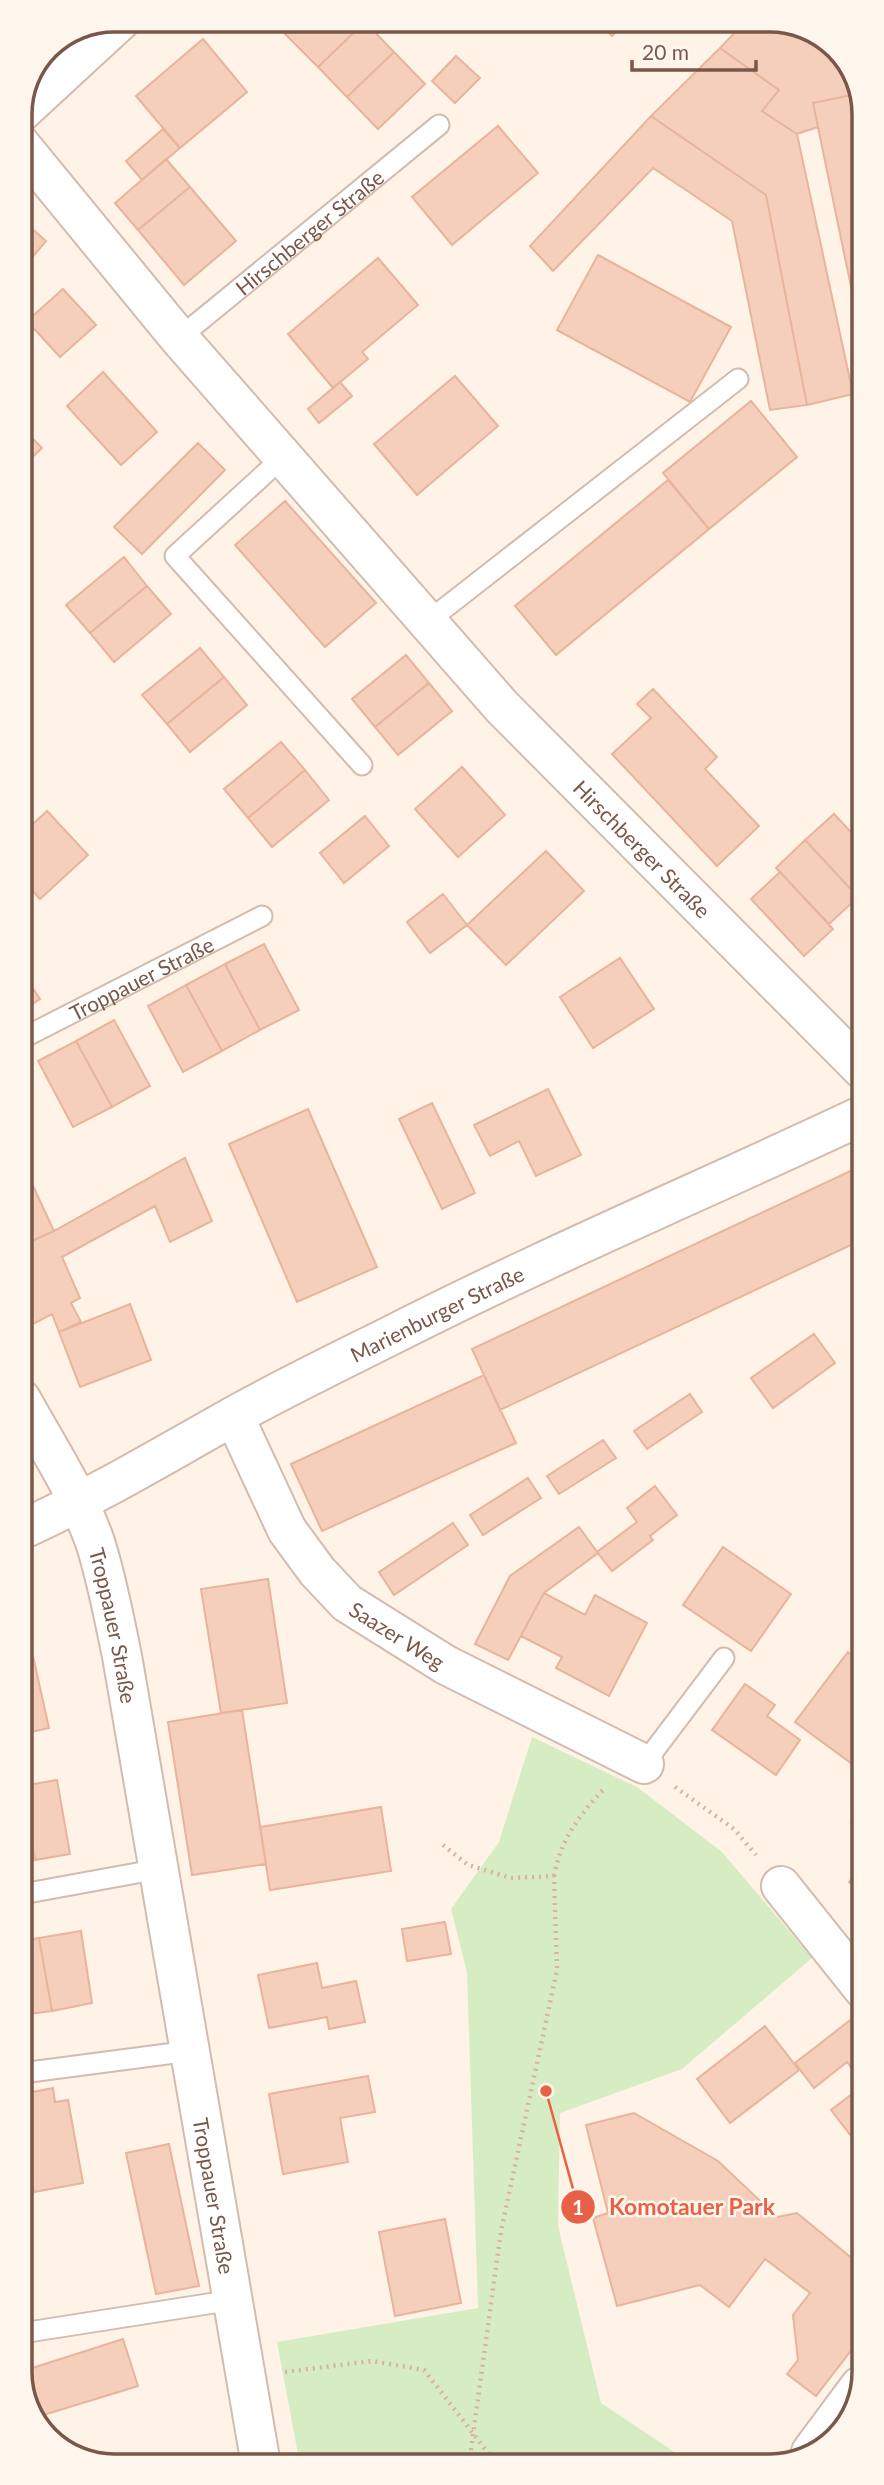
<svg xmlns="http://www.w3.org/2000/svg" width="884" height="2485" viewBox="0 0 884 2485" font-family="Lato,sans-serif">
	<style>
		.green { fill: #d6edc3 }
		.building { fill: #f5cfbc; stroke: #e8b49b; stroke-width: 2 }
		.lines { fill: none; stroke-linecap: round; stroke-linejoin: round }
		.service-casing { stroke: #d3bcae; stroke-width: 23 }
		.minor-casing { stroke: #d3bcae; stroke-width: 42 }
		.path { stroke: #dab29f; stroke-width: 4.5; stroke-dasharray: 2 5; stroke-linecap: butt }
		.service { stroke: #fff; stroke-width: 19 }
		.minor { stroke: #fff; stroke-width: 38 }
		.labels { text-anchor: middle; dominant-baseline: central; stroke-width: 5; stroke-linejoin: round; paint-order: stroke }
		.street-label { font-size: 21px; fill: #795749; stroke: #fff7ee }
		.rim { fill: none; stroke: #795749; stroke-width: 3.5 }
		.leader { fill: none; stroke: #e86045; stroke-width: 2.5 }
		.callout-dot { fill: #e86045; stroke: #fff7ee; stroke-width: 2.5 }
		.mark-label { font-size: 21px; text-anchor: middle; font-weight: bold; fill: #fff }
		.callout-label { font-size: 23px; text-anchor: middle; font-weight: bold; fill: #e86045; stroke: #fff7ee; stroke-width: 5; stroke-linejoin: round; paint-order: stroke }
	</style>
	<rect width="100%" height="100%" fill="#fef3e6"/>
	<!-- green -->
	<path class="green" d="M 532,1737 L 637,1787 L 722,1852 L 812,1958 L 682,2069 L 560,2113 L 558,2226 L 601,2403 L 691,2463 L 300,2465 L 277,2342 L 478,2308 L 467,1972 L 451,1909 L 499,1842 Z"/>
	<!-- building -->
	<path class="building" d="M 300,19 L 362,19 L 365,22 L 318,67 L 285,34 Z
		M 595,19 L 629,19 L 612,36 Z
		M 748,19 L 777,19 L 832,42 L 861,89 L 861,93 L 813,103 L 818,127 L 797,134 L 762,111 L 779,90 L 720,48 Z
		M 365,22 L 394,52 L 347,97 L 318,67 Z
		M 203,39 L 247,92 L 180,148 L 136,96 Z
		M 720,48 L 779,90 L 762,111 L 797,134 L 853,394 L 807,405 L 766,195 L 651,116 Z
		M 394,52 L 425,84 L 378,129 L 347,97 Z
		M 456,56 L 480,78 L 455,103 L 432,81 Z
		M 861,93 L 862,340 L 813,103 Z
		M 651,116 L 766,195 L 807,405 L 770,410 L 732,221 L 653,168 L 553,271 L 530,246 Z
		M 498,126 L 538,173 L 452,245 L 412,197 Z
		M 163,129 L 180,148 L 142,180 L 126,161 Z
		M 166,159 L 190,187 L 138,230 L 115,203 Z
		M 190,187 L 236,241 L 184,285 L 138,230 Z
		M 20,218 L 46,241 L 20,272 Z
		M 598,255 L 731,327 L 690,402 L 557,330 Z
		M 378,258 L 418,305 L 362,352 L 368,359 L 333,388 L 288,334 Z
		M 63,289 L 96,325 L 60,357 L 27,321 Z
		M 103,372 L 157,432 L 121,465 L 67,406 Z
		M 455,376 L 498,426 L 417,495 L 374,444 Z
		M 340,382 L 352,396 L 319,423 L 308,409 Z
		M 751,401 L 797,457 L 709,529 L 663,473 Z
		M 20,426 L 42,448 L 20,469 Z
		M 198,443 L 225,470 L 142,554 L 114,527 Z
		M 668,480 L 709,529 L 556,655 L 515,606 Z
		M 285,501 L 376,603 L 325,647 L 235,545 Z
		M 124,557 L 147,586 L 90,633 L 66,605 Z
		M 147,586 L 171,614 L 114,662 L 90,633 Z
		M 200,648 L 224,677 L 167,724 L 142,695 Z
		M 406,655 L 429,683 L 375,727 L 352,699 Z
		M 224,677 L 247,705 L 190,752 L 167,724 Z
		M 429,683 L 452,711 L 398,755 L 375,727 Z
		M 653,689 L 717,757 L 705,769 L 759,826 L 717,866 L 612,754 L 651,718 L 637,704 Z
		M 281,742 L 305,770 L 248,818 L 224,789 Z
		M 462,767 L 505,815 L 458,857 L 415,809 Z
		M 305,770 L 329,800 L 272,847 L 248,818 Z
		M 47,811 L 88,855 L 40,899 L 20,877 L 20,836 Z
		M 834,814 L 863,845 L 863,893 L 858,897 L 805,840 Z
		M 365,816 L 389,846 L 344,883 L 320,853 Z
		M 805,840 L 858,897 L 829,924 L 776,868 Z
		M 546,851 L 584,891 L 506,965 L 467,925 Z
		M 780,872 L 833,929 L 804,956 L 751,899 Z
		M 443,894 L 467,925 L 430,953 L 407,922 Z
		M 264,944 L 299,1010 L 260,1030 L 225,964 Z
		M 620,958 L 654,1009 L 593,1048 L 560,997 Z
		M 225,964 L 260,1030 L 222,1051 L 186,985 Z
		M 21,970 L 40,999 L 21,1012 Z
		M 186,985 L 222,1051 L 183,1072 L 148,1006 Z
		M 114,1020 L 150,1086 L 112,1107 L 76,1041 Z
		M 76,1041 L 112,1107 L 73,1127 L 38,1061 Z
		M 548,1089 L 581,1155 L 536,1176 L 519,1141 L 490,1156 L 474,1125 Z
		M 432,1103 L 475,1193 L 442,1209 L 399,1119 Z
		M 308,1109 L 377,1267 L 297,1302 L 229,1144 Z
		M 185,1158 L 212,1221 L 170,1242 L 155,1206 L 62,1257 L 80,1298 L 71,1303 L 81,1322 L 59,1332 L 52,1314 L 33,1324 L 21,1300 L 21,1246 L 54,1231 Z
		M 21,1160 L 54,1231 L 21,1246 Z
		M 863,1165 L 863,1250 L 855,1243 L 500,1410 L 472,1349 Z
		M 130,1304 L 151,1360 L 80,1387 L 59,1332 Z
		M 814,1334 L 835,1363 L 773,1408 L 751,1378 Z
		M 484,1375 L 516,1443 L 322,1531 L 291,1464 Z
		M 690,1394 L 702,1412 L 647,1449 L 634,1431 Z
		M 603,1440 L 616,1458 L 559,1494 L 547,1476 Z
		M 528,1478 L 541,1498 L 483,1535 L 470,1515 Z
		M 655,1486 L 677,1515 L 650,1536 L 653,1540 L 612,1571 L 597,1552 L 637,1522 L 627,1508 Z
		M 453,1523 L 468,1545 L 394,1595 L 379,1572 Z
		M 579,1527 L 598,1553 L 544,1593 L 508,1660 L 475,1644 L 510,1576 Z
		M 723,1547 L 791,1594 L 751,1651 L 683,1605 Z
		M 268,1579 L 287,1703 L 221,1713 L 201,1589 Z
		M 544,1593 L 585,1615 L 595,1595 L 647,1623 L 609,1696 L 556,1668 L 562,1657 L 521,1636 Z
		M 848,1652 L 864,1664 L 864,1762 L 859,1769 L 795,1722 Z
		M 33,1656 L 49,1728 L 22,1734 L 22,1658 Z
		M 745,1684 L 775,1705 L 767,1716 L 800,1740 L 776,1775 L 712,1730 Z
		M 242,1710 L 266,1864 L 192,1875 L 168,1722 Z
		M 57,1780 L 70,1854 L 35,1860 L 22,1786 Z
		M 22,1786 L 35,1860 L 22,1862 Z
		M 864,1805 L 864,1832 L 851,1822 Z
		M 381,1807 L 391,1871 L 270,1890 L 260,1827 Z
		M 864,1863 L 864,1893 L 849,1882 Z
		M 445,1922 L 451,1954 L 407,1961 L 402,1929 Z
		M 81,1931 L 92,2003 L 52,2011 L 39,1938 Z
		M 39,1938 L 52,2011 L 22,2015 L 22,1941 Z
		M 317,1963 L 322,1988 L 356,1981 L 365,2022 L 329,2029 L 327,2017 L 269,2028 L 258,1975 Z
		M 862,2011 L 864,2014 L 864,2085 L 847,2062 L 814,2088 L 795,2063 Z
		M 765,2026 L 799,2070 L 730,2123 L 697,2079 Z
		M 368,2076 L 375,2112 L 340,2118 L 348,2162 L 283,2174 L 269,2094 Z
		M 864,2085 L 864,2153 L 831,2110 Z
		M 53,2088 L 55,2102 L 68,2100 L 83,2183 L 34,2192 L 28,2158 L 22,2159 L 22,2094 Z
		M 634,2113 L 718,2161 L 777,2217 L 797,2213 L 865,2269 L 865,2313 L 853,2328 L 863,2335 L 816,2396 L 787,2374 L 798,2360 L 793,2315 L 810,2293 L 765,2259 L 729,2307 L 700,2285 L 617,2306 L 593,2218 L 608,2213 L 586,2125 Z
		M 169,2144 L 199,2286 L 156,2294 L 126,2153 Z
		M 445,2219 L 461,2303 L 395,2316 L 379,2232 Z
		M 123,2339 L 138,2386 L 37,2417 L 23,2371 Z"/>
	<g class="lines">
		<!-- service casing -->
		<g class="service-casing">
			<g id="service">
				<path id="s1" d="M 179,338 L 439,125"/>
				<path d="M 283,457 L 175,556 L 362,765"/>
				<path d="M 427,622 L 738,379"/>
				<path id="s2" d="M 21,1039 L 262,916"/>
				<path d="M 644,1764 L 724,1658"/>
				<path d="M 22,1894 L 159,1869"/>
				<path d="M 22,2073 L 190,2051"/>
				<path d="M 22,2333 L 233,2300"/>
			</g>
		</g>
		<!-- minor casing -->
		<g class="minor-casing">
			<g id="minor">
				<path d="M 19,114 L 122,19"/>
				<path id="s3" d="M 19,143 L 179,338 L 502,707 L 863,1070"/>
				<path id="s4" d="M 21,1399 C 47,1446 77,1491 95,1542 C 107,1579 114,1618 122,1656 L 261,2465"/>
				<path id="s5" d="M 234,1416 L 287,1530 L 317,1571 L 347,1603 L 446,1665 L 644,1764"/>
				<path id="s6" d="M 21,1530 C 94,1497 162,1456 232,1417 C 284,1388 338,1362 392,1335 C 547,1256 706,1189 863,1115"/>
				<path d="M 781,1886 L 864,1990"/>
				<path d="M 811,2452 L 860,2386"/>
			</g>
		</g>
		<!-- path -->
		<path class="path" d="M 675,1787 L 734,1829 L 756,1855
			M 443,1845 L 468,1865 L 511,1878 L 554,1876 L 557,1970 L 501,2231 L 469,2464
			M 554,1876 C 561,1839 578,1817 603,1790
			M 285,2372 L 372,2361 L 424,2370 L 492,2458 L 500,2464"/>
		<!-- service -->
		<use href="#service" class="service"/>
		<!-- minor -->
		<use href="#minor" class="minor"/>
	</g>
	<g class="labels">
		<!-- street labels -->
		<g class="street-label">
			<text stroke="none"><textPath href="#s1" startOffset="168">Hirschberger Straße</textPath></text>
			<text stroke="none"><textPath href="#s3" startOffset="942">Hirschberger Straße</textPath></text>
			<text stroke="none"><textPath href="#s2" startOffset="135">Troppauer Straße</textPath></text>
			<text stroke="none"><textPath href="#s6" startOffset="469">Marienburger Straße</textPath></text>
			<text stroke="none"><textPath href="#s4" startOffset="247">Troppauer Straße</textPath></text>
			<text stroke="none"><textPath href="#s5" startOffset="280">Saazer Weg</textPath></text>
			<text stroke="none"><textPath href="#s4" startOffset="826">Troppauer Straße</textPath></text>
		</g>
	</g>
	<!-- crop -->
	<path d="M0 0H884V2485H0ZM114 32H770A82 82 0 0 1 852 114V2372A82 82 0 0 1 770 2454H114A82 82 0 0 1 32 2372V114A82 82 0 0 1 114 32Z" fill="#fff7ee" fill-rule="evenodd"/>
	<path class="rim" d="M114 32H770A82 82 0 0 1 852 114V2372A82 82 0 0 1 770 2454H114A82 82 0 0 1 32 2372V114A82 82 0 0 1 114 32Z"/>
	<!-- callouts -->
	<path class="leader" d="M546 2091L578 2207"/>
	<g class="callout-dot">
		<circle cx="546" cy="2091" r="7"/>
		<circle cx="578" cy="2207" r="18"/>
	</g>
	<g class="mark-label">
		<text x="578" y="2215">1</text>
	</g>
	<g class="callout-label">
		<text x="692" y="2215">Komotauer Park</text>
	</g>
	<!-- scale -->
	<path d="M632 60v10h124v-10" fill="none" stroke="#795749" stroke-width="3.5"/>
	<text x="642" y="60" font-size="21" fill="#795749" stroke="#fff7ee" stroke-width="5" paint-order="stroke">20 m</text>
</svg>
